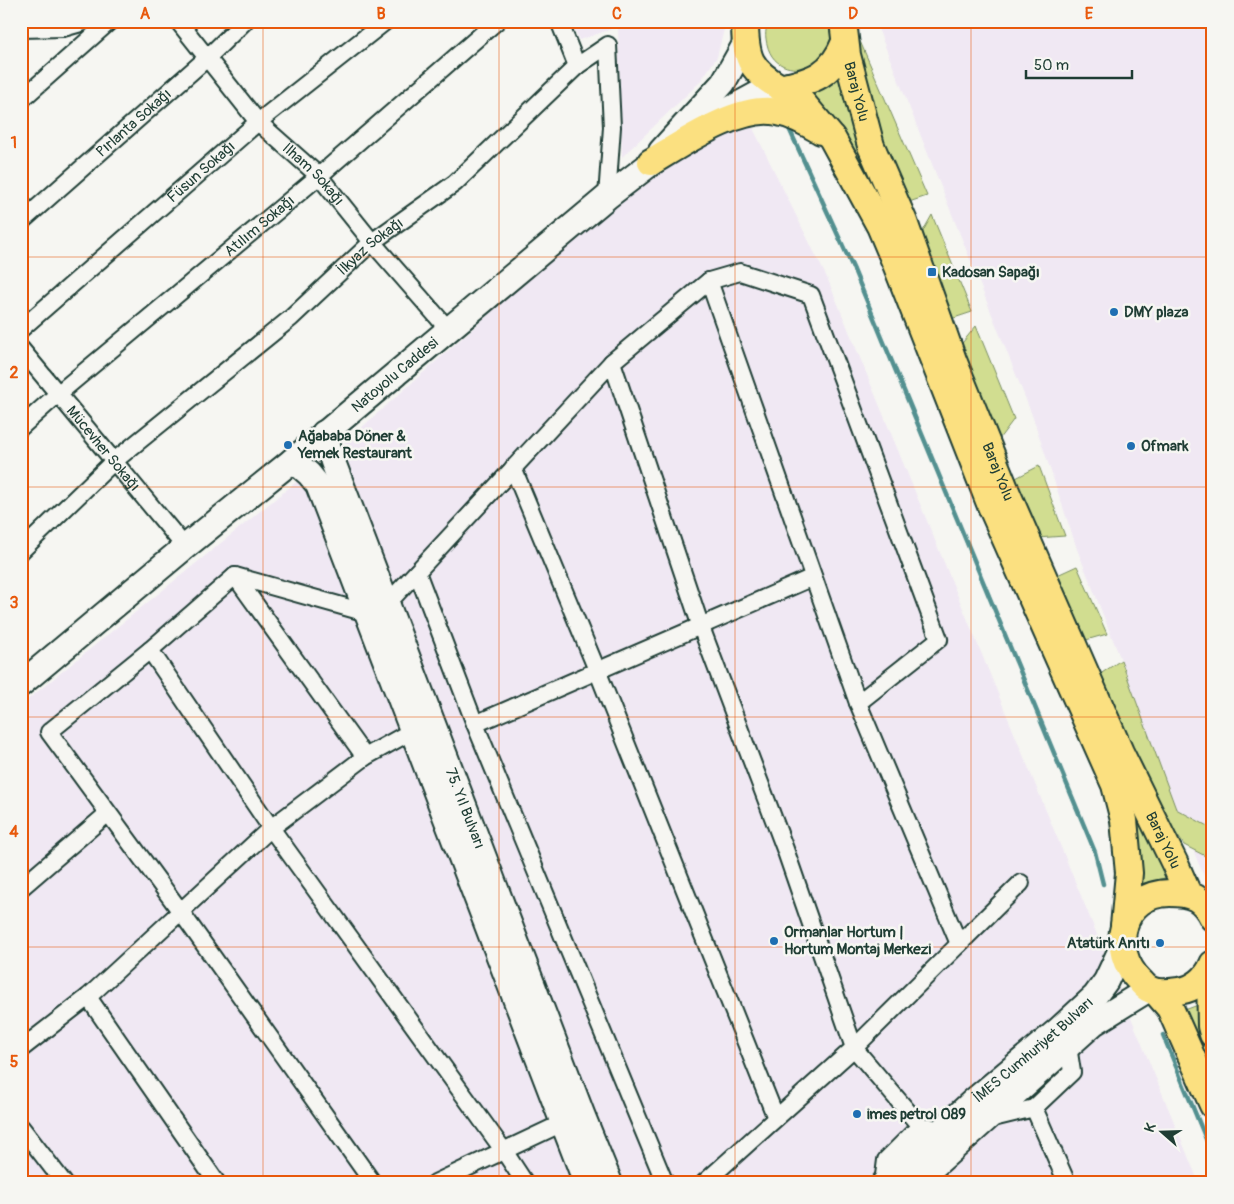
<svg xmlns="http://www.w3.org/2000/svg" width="1234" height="1204" viewBox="0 0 1234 1204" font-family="Pangolin,sans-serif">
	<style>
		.built { fill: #f0e8f3 }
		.green { fill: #d1dd90; stroke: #788d62 }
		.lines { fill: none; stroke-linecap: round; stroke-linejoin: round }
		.stream { stroke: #539090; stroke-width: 4.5 }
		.street-casing { stroke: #1f3d34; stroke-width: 20 }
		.secondary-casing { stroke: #1f3d34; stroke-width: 28 }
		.primary-casing { stroke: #1f3d34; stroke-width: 30 }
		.street { stroke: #f6f6f2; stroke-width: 16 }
		.secondary { stroke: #f6f6f2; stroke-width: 24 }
		.primary { stroke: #fbe080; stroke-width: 26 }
		.grid { fill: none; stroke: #e8590c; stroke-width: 1; stroke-opacity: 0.55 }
		.poi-dot { fill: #1f6fb2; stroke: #f6f6f2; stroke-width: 2 }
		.labels { text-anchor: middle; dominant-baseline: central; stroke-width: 5; stroke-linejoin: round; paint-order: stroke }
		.street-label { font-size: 15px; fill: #1f3d34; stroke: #f6f6f2 }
		.poi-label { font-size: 15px; font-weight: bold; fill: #1f3d34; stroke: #f6f6f2; text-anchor: start }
		.neatline { fill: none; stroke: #e8590c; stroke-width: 2 }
		.grid-label { font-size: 16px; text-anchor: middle; font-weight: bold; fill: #e8590c }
	</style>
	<rect width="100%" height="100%" fill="#f6f6f2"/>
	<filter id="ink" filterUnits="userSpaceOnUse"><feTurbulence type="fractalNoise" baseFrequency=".02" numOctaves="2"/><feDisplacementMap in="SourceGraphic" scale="10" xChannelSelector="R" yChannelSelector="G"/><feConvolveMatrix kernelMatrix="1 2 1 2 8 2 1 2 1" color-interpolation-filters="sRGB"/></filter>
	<g filter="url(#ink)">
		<!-- built -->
		<path class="built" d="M 571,21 L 726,21 L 717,57 L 700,82 L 622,157 L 618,27 L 579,40 Z
			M 875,21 L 1213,21 L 1213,898 L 1176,809 L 1121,660 L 1077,549 L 1032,415 Z
			M 751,124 L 828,280 L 1199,1183 L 21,1183 L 21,705 L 343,444 L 650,171 L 724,135 Z"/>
		<!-- green -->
		<path class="green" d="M 769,21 L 827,21 C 847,66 777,89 767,44 C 765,36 765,29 769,21 Z
			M 853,25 L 927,196 L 903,204 L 880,146 Z
			M 839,73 L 882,204 L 807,94 L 824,88 Z
			M 932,215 L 972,312 L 948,320 L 918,240 Z
			M 976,326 L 1014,419 L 996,443 L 958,348 Z
			M 1039,466 L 1065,536 L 1037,538 L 1014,479 Z
			M 1077,566 L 1107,634 L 1079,642 L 1053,577 Z
			M 1121,660 L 1176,809 L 1213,829 L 1213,860 L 1184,845 L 1160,810 L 1096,677 Z
			M 1125,783 L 1173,876 L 1136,885 Z
			M 1198,1005 L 1213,1059 L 1213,1084 L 1177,1013 Z"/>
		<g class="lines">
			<!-- stream -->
			<path class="stream" d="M 787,124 L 854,270 L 1095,852 L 1103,884
				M 1163,1035 L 1213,1156"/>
			<!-- street casing -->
			<g class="street-casing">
				<g id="street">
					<path id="s1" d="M 178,21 L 258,122 L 319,176 L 372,242 L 448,329"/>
					<path d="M 559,21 L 577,66"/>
					<path d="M 21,29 L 63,28 L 88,21"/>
					<path d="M 21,100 L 110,21"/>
					<path id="s2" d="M 21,222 L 207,58 L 245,21"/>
					<path d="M 709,281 L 858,703"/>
					<path id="s3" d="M 21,329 L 258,122 L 386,21"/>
					<path id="s4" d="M 21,349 L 185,547"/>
					<path id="s5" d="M 21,427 L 59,393 L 319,176 L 497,21"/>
					<path d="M 513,468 L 597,670 L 776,1118"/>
					<path id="s6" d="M 21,551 L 113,462 L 291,318 L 372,242 L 455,183 L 577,66 L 608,45 L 612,127 L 607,197"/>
					<path d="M 417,572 L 475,724"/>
					<path d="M 235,576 L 365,757"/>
					<path d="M 150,650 L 271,828 L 504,1151 L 525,1183"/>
					<path d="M 21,888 L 107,814"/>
					<path d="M 88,997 L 217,1183"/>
					<path d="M 21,1049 L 88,997 L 271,828 L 365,757 L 421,726"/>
					<path d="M 1034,1108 L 1072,1072 L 1068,1046"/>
					<path d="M 989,1119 L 1034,1108 L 1067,1183"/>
					<path d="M 920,1126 L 854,1048 L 785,849 L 701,627 L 612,362 L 709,281 L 740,272 L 811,295 L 939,639 L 858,703 L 959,944 L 1021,883"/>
					<path d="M 21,1127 L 64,1183"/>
					<path d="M 373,1183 L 181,912 L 49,732 L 150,650 L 235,576 L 367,613 L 387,604 L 612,362"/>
					<path d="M 435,1183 L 571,1119"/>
					<path d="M 665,1183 L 475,724 L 813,577"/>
					<path d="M 704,1183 L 854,1048 L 959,944"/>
					<path d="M 883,1183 L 886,1160 L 920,1126 L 930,1127"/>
				</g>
			</g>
			<!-- secondary casing -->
			<g class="secondary-casing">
				<g id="secondary">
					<path d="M 717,116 L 763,91 L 781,88"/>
					<path d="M 661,151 L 723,83 L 746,42"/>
					<path id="s7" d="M 324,433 L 333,462 L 582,1114 L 610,1183"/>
					<path d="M 293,460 L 309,474 L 318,485 L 586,1183"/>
					<path id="s8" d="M 21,684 L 185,547 L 293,460 L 607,197 L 667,151"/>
					<path id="s9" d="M 884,1183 L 972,1102 L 1057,1031 L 1095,996 L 1106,981 L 1122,947"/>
					<path d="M 915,1183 L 1094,1023 L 1149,989"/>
				</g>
			</g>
			<!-- primary casing -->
			<g class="primary-casing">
				<g id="primary">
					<path d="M 745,21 C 745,57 749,70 781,88 C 813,81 832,75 845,42"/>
					<path id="s10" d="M 843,21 L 847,55 L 871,146 L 904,222 L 953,360 L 1008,496 L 1120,752 L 1175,864 L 1188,894"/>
					<path d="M 788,86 L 832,138 L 880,226 L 896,264 L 991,506 L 1115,785 L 1124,820 L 1129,873 L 1124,926"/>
					<path d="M 651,162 C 683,143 741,103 778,112 C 794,115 807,123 821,131"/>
					<path d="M 1213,918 C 1203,898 1192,893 1170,893 C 1120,893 1108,950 1140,981 C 1143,984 1146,988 1149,989 C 1157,994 1170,992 1179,991 C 1194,989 1207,979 1213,964"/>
					<path d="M 1210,972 L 1211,1026 L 1213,1034"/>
					<path d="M 1156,992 L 1170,1008 L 1213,1105"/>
				</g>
			</g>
			<!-- street -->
			<use href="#street" class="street"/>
			<!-- secondary -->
			<use href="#secondary" class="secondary"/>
			<!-- primary -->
			<use href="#primary" class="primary"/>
		</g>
	</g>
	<!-- grid -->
	<path class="grid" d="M 263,21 L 263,1183M 499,21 L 499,1183M 735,21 L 735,1183M 971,21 L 971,1183M 21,257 L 1213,257M 21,487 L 1213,487M 21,717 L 1213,717M 21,947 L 1213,947"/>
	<!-- markers -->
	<g class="poi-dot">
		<rect x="927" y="267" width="10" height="10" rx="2.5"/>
		<circle cx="1114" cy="312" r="5"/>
		<circle cx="288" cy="445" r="5"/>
		<circle cx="1131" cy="446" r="5"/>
		<circle cx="774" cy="941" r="5"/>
		<circle cx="1160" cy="943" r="5"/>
		<circle cx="857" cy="1114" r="5"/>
	</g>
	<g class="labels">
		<!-- street labels -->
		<g class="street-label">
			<text stroke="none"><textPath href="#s10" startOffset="72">Baraj Yolu</textPath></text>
			<text stroke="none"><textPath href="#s2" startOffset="150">Pırlanta Sokağı</textPath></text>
			<text stroke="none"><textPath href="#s3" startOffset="239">Füsun Sokağı</textPath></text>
			<text stroke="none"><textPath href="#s1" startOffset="205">İlham Sokağı</textPath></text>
			<text stroke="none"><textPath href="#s5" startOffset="312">Atılım Sokağı</textPath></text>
			<text stroke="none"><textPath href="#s6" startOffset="464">İlkyaz Sokağı</textPath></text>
			<text stroke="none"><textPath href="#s8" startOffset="485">Natoyolu Caddesi</textPath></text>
			<text stroke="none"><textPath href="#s4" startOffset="129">Mücevher Sokağı</textPath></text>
			<text stroke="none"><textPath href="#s10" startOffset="478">Baraj Yolu</textPath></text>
			<text stroke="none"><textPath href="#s7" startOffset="401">75. Yıl Bulvarı</textPath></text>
			<text stroke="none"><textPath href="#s10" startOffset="882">Baraj Yolu</textPath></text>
			<text stroke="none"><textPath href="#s9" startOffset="200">İMES Cumhuriyet Bulvarı</textPath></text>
		</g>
		<!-- poi labels -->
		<g class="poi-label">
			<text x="942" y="272">Kadosan Sapağı</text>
			<text x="1124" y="312">DMY plaza</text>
			<text x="298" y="436">Ağababa Döner &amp;<tspan x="298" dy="17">Yemek Restaurant</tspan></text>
			<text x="1141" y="446">Ofmark</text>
			<text x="784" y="932">Ormanlar Hortum |<tspan x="784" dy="17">Hortum Montaj Merkezi</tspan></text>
			<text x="1150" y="943" text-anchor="end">Atatürk Anıtı</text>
			<text x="867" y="1114">imes petrol 089</text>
		</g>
	</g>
	<!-- margin -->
	<rect width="1234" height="1204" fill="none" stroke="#f6f6f2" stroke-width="55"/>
	<!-- north arrow -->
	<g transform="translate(1162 1132) rotate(290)" stroke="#f6f6f2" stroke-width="4" paint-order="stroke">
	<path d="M0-4L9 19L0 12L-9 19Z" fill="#1f3d34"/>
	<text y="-8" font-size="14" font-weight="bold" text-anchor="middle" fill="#1f3d34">K</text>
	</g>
	<!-- scale -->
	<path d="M1026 70v8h106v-8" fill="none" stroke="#1f3d34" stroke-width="2.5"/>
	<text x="1034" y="70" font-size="15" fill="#1f3d34" stroke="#f6f6f2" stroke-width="4" paint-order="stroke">50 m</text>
	<rect x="28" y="28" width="1178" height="1148" class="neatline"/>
	<g class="grid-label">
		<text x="145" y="19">A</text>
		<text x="381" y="19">B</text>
		<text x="617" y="19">C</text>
		<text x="853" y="19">D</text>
		<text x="1089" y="19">E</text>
		<text x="14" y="148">1</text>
		<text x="14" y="378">2</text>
		<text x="14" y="608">3</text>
		<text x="14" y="837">4</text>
		<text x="14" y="1067">5</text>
	</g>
</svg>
